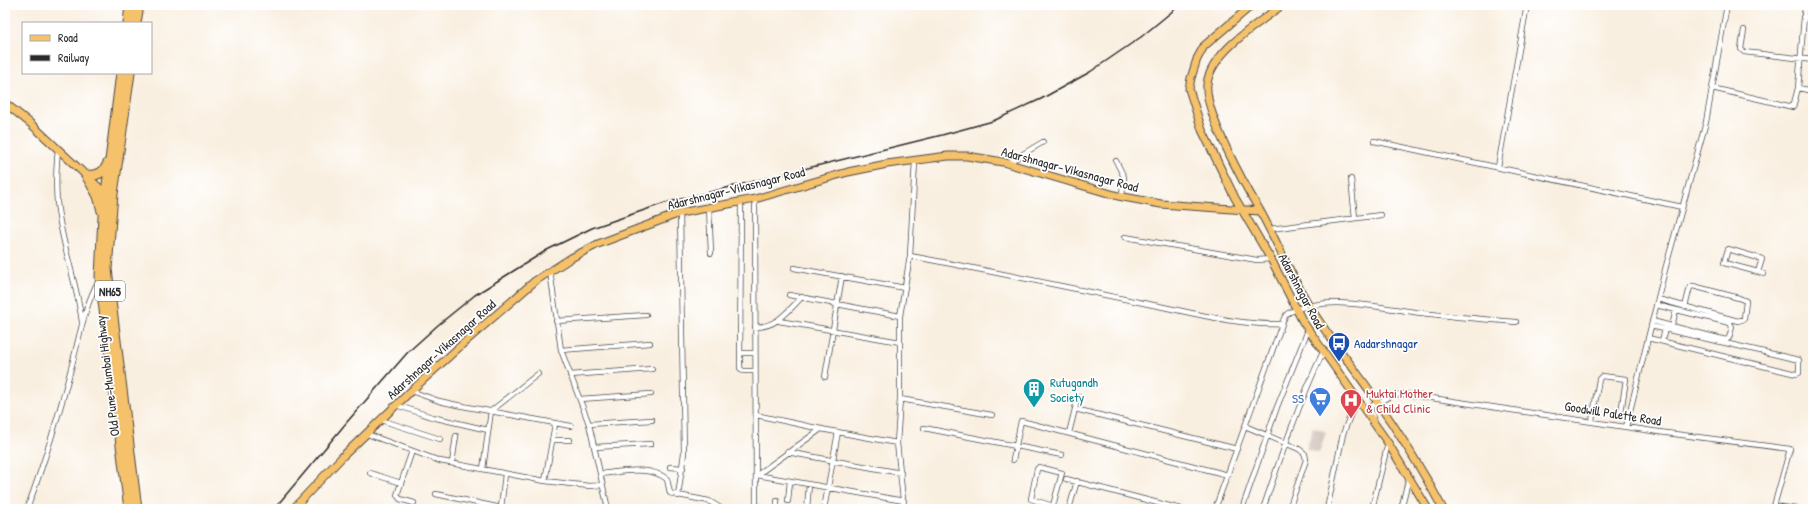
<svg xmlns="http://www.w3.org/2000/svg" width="1818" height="514" viewBox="0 0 1818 514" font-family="'Patrick Hand',sans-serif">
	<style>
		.industrial { fill: #cfc1ba }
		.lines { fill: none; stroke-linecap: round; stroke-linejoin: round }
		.street-casing { stroke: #4a4846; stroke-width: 6 }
		.primary-casing { stroke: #4a4846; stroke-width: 9 }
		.highway-casing { stroke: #4a4846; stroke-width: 11 }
		.street { stroke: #fff; stroke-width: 4.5 }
		.primary { stroke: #f5c16b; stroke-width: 7 }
		.highway { stroke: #f5c16b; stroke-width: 9 }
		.rail { stroke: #2b2b2b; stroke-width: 1.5 }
		.labels { text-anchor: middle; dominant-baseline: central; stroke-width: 3.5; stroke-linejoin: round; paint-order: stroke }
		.shield { fill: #fff; stroke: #6b6b6b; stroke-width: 1 }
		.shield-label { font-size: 12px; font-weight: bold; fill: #2b2b2b }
		.street-label { font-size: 13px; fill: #2b2b2b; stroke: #fff }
		.transit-label { font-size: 13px; fill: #164399; stroke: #fff; text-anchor: start }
		.culture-label { font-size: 13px; fill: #0d838f; stroke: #fff; text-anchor: start }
		.health-label { font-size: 13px; fill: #be3a42; stroke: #fff; text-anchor: start }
		.shop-label { font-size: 13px; fill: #366cbe; stroke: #fff; text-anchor: end }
	</style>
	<rect width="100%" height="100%" fill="#fff"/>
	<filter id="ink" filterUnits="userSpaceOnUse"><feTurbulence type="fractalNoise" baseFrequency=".025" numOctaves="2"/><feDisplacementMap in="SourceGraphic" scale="8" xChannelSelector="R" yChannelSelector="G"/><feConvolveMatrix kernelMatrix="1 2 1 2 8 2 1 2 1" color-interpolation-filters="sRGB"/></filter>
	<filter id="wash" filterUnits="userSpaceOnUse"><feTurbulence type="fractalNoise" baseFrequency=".012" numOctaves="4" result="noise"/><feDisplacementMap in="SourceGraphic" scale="16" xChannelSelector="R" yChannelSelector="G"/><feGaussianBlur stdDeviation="0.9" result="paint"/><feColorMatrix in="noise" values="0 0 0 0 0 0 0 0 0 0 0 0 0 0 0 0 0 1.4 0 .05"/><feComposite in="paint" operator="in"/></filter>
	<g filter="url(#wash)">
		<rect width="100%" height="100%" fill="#f9efe0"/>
		<!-- industrial -->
		<path class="industrial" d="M 1313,427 L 1326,432 L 1319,453 L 1306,449 Z"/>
	</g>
	<g filter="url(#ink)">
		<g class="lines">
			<!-- street casing -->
			<g class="street-casing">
				<path id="street" d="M 1803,17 L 1813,18
					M 1744,30 L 1741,49 L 1744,52 L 1813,60
					M 1712,88 L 1793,107 L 1798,88 L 1805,5
					M 1798,88 L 1813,91
					M 1374,141 L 1682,207
					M 58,149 C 56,170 55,190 58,210 C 63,248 77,284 82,322
					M 1116,161 L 1124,177 L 1122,196
					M 1008,163 L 1043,142
					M 1498,167 L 1527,5
					M 1351,179 L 1355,218
					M 755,199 L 756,509
					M 741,202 L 740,368 L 743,371 L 755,371
					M 709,207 L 711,253
					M 1270,229 L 1381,215
					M 1125,237 L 1257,260 L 1271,259
					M 910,256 C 991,271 1072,288 1153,305 C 1195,313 1239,326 1282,324
					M 794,268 L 905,288
					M 550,271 L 561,350 L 589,424 L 608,509
					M 1758,272 L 1762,259 L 1728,249 L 1724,263 L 1758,272 L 1764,274
					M 789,295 L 900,316
					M 1658,299 L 1738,321 L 1744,319 L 1746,301 L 1739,298 L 1693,286 L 1690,287 L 1685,307
					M 556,321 L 646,315
					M 779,321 L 900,342
					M 1652,321 L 1726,340 L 1729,338 L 1732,327 L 1730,323 L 1656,305
					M 1673,322 L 1676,310
					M 755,327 C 777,327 787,312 802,297
					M 1648,338 L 1796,374 L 1799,373 L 1799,360 L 1651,326
					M 1662,341 L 1665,329
					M 561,350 L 650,343
					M 740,353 L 755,353
					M 570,375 L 652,369
					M 825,377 L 842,276
					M 411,391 L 439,401 L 457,405 L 571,426
					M 580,399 L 651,394
					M 900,399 L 992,415
					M 396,405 L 432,417 L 488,430
					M 1075,409 L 1237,449
					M 756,415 L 821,429 L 897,443
					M 1373,418 L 1370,407 L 1392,395 L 1405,394 L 1659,432 L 1790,449 L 1774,506 L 1797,509
					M 381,420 L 440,439
					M 1592,421 L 1599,379 L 1602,376 L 1626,379 L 1621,413
					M 589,424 L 652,420
					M 1245,426 L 1299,449 L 1305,454 L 1306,460 L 1289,509
					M 1626,427 L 1666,266 L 1706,122 L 1727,5
					M 924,428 L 1062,455
					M 1069,433 L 1078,397
					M 367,434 L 440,461 L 545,481 L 589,486 L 603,485
					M 552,440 L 570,440
					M 594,447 L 651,444
					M 412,451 L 397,495 L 400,499 L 414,503
					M 787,452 L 901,473
					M 1013,460 L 1021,421 L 1228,475
					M 452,463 L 456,436
					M 670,467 L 683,468
					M 483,469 L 491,411 L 538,374
					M 370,473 L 401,483
					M 600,474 C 620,472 649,465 667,479 L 670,493 L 673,494 L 709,501 L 722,509
					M 757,475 L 904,501
					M 757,475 L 821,429
					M 1066,479 L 1181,509
					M 545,481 L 555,424
					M 436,494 L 506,509
					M 678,496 L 684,453 L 680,213
					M 777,501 L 777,509
					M 788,501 L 790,481
					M 501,508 L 505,474
					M 27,509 C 45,461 60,411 73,361 C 80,334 85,305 99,280
					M 807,509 L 809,484
					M 824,509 L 838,432
					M 904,509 L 897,443 L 900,399 L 900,316 L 910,256 L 915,161
					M 1052,509 L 1062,473 L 1039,467 L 1037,469 L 1031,499 L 1053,506
					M 1069,509 L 1077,481
					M 1215,509 L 1282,324 C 1283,320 1285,314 1290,312 C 1330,294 1380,308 1422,313 C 1453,317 1485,319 1516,322
					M 1242,509 L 1277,407 L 1308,330
					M 1263,509 C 1281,456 1299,403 1323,352
					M 1327,509 L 1343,434 L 1357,398
					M 1372,509 L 1388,443
					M 1401,509 L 1409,477"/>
			</g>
			<!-- primary casing -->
			<g class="primary-casing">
				<path id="primary" d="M 1252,5 L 1204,46 L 1197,59 L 1191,78 L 1189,89 L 1202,130 L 1235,198 L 1272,261 L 1303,322 L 1388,443 L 1428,509
					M 1282,5 C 1258,24 1211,52 1207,84 C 1204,112 1244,184 1259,209 C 1279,245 1294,284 1317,318 C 1334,344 1354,368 1372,394 C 1398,431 1422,469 1443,509
					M 5,103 L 30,123 L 106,194 L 108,194
					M 293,509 L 343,456 L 411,391 L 467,340 L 535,281 L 571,258 L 598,244 L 680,213 L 755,199 L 848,172 L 887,164 L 948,156 L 967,156 L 1003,162 L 1118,196 L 1161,204 L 1260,211"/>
			</g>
			<!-- highway casing -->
			<g class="highway-casing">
				<path id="highway" d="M 128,23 L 130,5
					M 136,23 L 139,5
					M 121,73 L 103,216 L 100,277 L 129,509
					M 130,73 L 113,194 L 107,269 L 137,509
					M 86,175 L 98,196 L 102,211
					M 86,175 C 97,176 103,174 108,163"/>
			</g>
			<!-- street -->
			<use href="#street" class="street"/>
			<!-- primary -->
			<use href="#primary" class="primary"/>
			<!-- highway -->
			<use href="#highway" class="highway"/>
			<!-- rail -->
			<path class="rail" d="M 274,509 L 347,422 L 408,352 L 438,325 L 475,295 L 547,250 L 592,228 L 665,203 L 942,135 L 993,121 L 1041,99 L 1090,72 L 1141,37 L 1180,5"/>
		</g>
	</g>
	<!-- icons -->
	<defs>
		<g id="bus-pin" transform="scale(1.15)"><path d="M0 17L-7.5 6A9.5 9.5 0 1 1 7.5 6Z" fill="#1a4fb4" stroke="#fff"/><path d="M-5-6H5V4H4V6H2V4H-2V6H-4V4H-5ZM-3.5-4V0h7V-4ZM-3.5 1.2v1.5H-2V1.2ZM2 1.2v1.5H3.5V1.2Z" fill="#fff"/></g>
		<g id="building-pin" transform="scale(1.15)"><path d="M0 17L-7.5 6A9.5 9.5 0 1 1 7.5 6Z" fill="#0f9aa8" stroke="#fff"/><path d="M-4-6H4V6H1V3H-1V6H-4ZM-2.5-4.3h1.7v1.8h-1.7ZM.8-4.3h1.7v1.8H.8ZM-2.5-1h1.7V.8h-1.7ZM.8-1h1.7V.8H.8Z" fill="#fff"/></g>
		<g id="supermarket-pin" transform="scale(1.15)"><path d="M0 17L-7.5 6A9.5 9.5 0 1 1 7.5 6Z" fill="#3f7fe0" stroke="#fff"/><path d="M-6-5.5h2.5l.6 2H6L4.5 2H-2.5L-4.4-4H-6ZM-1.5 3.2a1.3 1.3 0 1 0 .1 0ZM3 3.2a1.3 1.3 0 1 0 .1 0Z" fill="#fff"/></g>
		<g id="hospital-pin" transform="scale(1.15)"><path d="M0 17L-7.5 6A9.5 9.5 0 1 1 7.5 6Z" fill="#e0444e" stroke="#fff"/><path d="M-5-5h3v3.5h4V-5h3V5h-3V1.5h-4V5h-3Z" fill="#fff"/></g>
	</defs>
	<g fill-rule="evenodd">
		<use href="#bus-pin" x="1339" y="343"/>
		<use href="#building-pin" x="1034" y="389"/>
		<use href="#supermarket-pin" x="1320" y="398"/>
		<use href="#hospital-pin" x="1351" y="400"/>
	</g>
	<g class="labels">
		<!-- shield labels -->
		<rect class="shield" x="95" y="281" width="30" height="20" rx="3"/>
		<g class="shield-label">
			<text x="110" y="291">NH65</text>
		</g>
		<!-- street labels -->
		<g class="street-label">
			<text transform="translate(1070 169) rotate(15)">Adarshnagar-Vikasnagar Road</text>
			<text transform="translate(736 188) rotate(-14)">Adarshnagar-Vikasnagar Road</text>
			<text transform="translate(1302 291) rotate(62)">Adarshnagar Road</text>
			<text transform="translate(441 349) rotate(-42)">Adarshnagar-Vikasnagar Road</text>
			<text transform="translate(107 376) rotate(-97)">Old Pune–Mumbai Highway</text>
			<text transform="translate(1613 413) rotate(9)">Goodwill Palette Road</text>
		</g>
		<!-- transit labels -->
		<g class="transit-label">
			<text x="1354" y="343">Aadarshnagar</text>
		</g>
		<!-- culture labels -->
		<g class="culture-label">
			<text x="1050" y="382">Rutugandh<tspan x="1050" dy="15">Society</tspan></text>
		</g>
		<!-- health labels -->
		<g class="health-label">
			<text x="1366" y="393">Muktai Mother<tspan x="1366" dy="15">&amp; Child Clinic</tspan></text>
		</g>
		<!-- shop labels -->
		<g class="shop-label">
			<text x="1304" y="398">SS</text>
		</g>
	</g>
	<!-- margin -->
	<rect width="1818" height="514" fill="none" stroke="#fff" stroke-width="20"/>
	<!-- legend -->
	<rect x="22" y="22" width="130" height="52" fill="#ffffff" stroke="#aaaaaa"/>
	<rect x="30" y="35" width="20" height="6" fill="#f5c16b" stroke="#aaaaaa"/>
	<text x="58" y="42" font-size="12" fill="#2b2b2b">Road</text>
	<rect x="30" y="55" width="20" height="6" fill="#2b2b2b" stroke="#aaaaaa"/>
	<text x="58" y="62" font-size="12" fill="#2b2b2b">Railway</text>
</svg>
